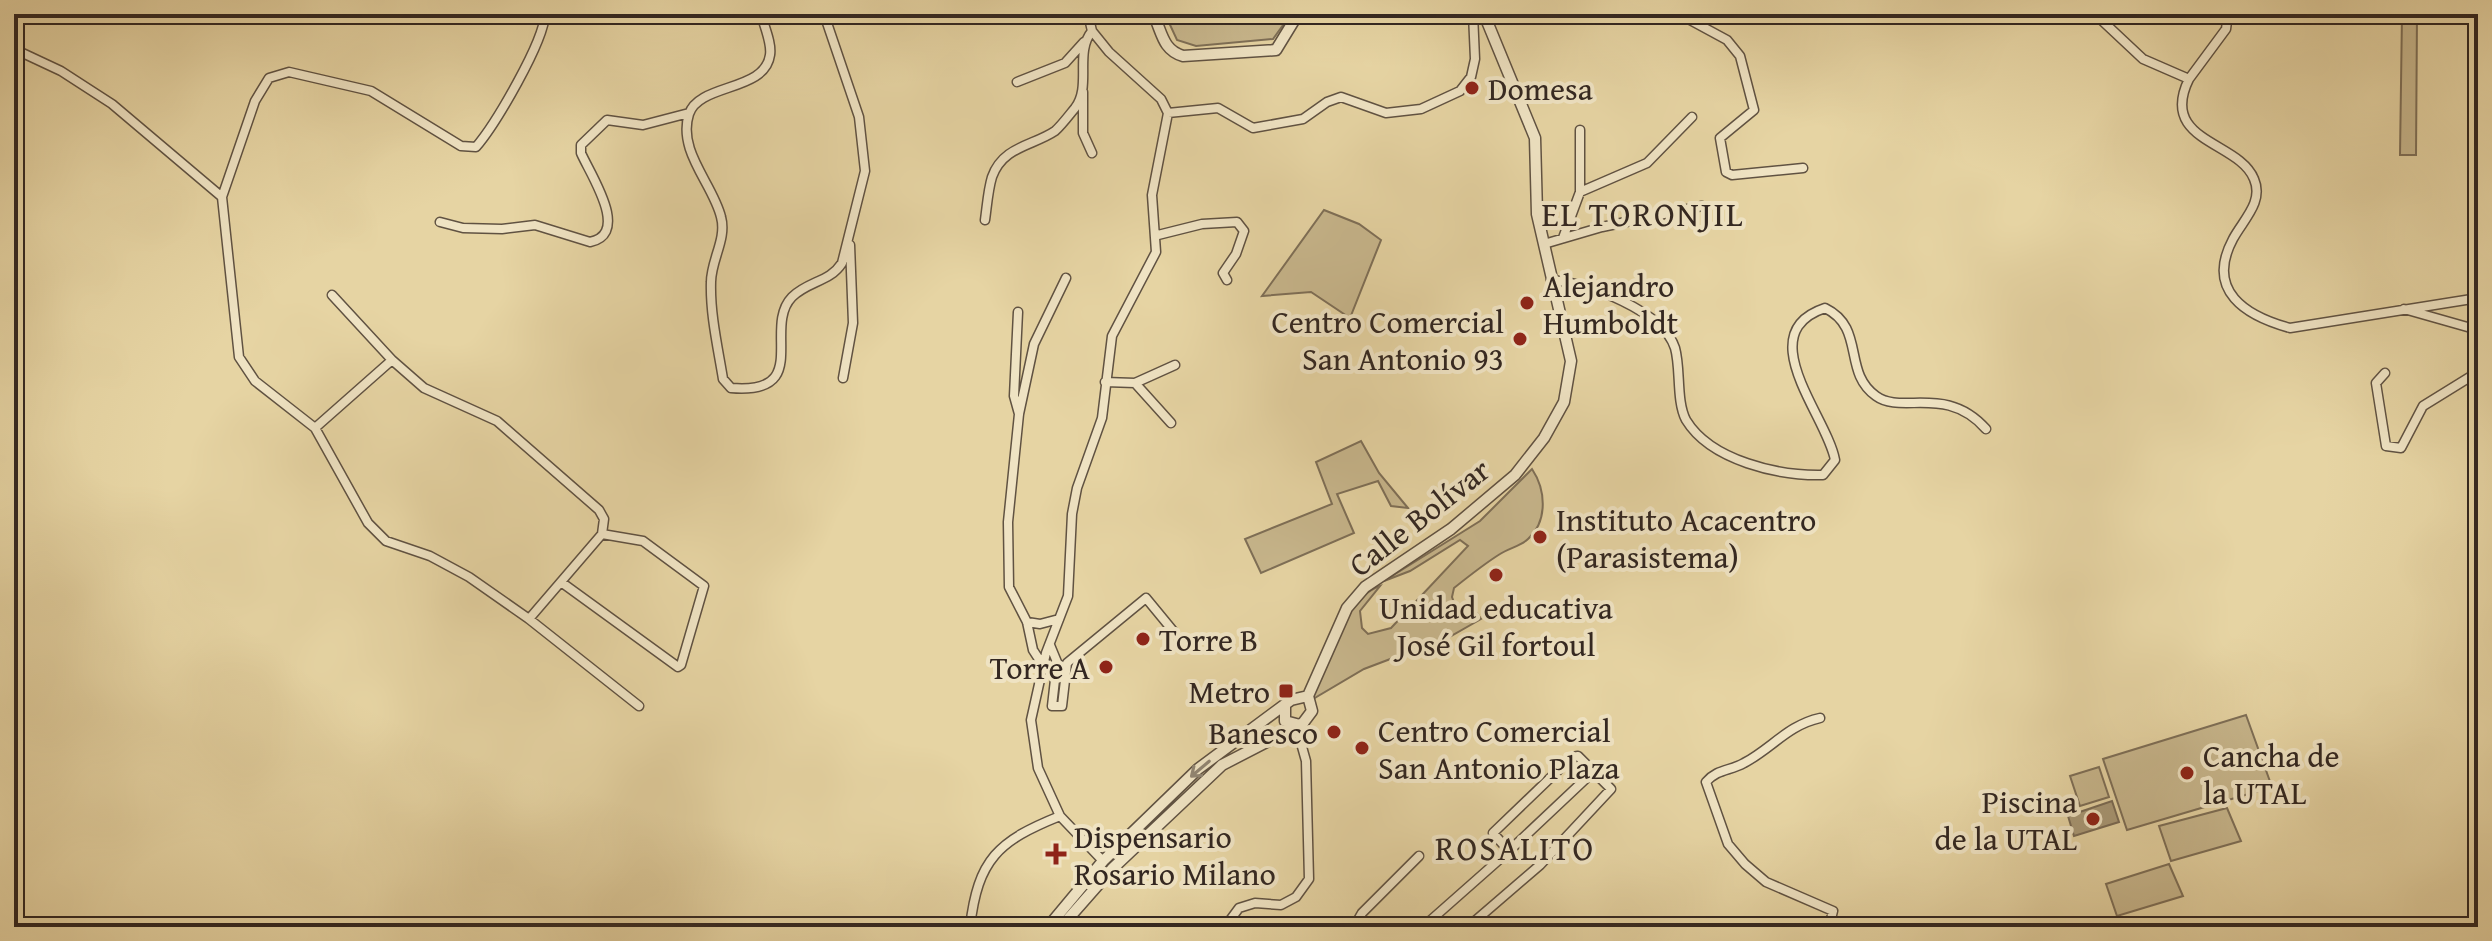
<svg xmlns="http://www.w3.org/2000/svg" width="2492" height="941" viewBox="0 0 2492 941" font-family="'Gentium Book Plus',serif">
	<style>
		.green { fill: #c8b78d; stroke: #7e6f57; stroke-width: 2 }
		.water { fill: #a99977; stroke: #7a6b55; stroke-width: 2 }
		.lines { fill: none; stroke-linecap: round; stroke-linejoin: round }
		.minor-casing { stroke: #605242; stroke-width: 11 }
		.tertiary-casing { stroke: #605242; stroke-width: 13 }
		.minor { stroke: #efe3c3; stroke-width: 8 }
		.tertiary { stroke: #efe3c3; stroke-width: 10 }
		.oneway { stroke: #918572 }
		.poi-dot { fill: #8f2418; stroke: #efe3c3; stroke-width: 3 }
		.labels { text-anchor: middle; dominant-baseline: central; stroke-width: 8; stroke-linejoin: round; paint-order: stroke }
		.poi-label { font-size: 32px; fill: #332721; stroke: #efe3c3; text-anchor: start }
		.street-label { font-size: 32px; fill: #332721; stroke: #efe3c3 }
		.neighbourhood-label { font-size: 34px; letter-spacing: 2px; fill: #332721; stroke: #efe3c3 }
	</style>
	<rect width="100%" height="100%" fill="#e6d4a3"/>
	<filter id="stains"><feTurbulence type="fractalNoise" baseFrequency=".0025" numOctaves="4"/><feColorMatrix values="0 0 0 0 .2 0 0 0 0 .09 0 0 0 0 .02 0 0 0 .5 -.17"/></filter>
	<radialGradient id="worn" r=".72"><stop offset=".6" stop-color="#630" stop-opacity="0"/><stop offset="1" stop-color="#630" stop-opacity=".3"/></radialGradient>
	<!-- green -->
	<path class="green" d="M 1165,14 L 1291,14 L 1273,39 L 1196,46 L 1177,40 Z
		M 2402,14 L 2417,14 L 2416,155 L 2400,155 Z
		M 1324,210 L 1359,224 L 1381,240 L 1350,318 L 1311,292 L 1262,296 Z
		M 1361,441 L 1379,473 L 1408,508 L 1391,506 L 1378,481 L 1337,494 L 1354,533 L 1261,573 L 1245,539 L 1332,504 L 1316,462 Z
		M 1532,469 C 1546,490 1548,521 1528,539 C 1521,546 1509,548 1500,554 C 1484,564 1469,576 1454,588 L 1452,597 L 1460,619 L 1477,613 L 1481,619 L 1451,636 L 1364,669 L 1313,699 L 1312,695 C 1331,663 1340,600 1380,586 L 1360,611 L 1362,628 L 1368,634 L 1391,628 L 1468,546 L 1460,540 L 1410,571 L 1384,581 L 1480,521 Z
		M 2246,715 L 2272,787 L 2127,830 L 2103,759 Z
		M 2099,767 L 2109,797 L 2080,806 L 2070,776 Z
		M 2227,808 L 2241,841 L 2171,861 L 2159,826 Z
		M 2169,864 L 2183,896 L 2117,916 L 2106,884 Z"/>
	<!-- water -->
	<path class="water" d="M 2112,801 L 2119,822 L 2074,836 L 2068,816 Z"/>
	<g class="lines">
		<!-- minor casing -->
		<g class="minor-casing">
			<path id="minor" d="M 761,14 C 764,26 772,43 770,55 C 765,92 699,83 689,114 C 677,151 713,184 721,217 C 727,239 711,260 711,282 C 710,314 718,348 723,379 L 731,388 C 813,395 762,328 792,297 C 808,281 830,282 842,263 L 865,171 L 859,117 L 824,14
				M 1088,14 L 1092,31 L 1109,52 L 1161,99 L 1168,113 L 1152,195 L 1156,252 L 1112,336 L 1102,418 L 1077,488 L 1072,514 L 1068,596 L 1046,653 L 1031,720 L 1038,768 L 1060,816 L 1103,861
				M 1431,14 L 1449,14
				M 1679,14 L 1727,40 L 1740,56 L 1754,110 L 1720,138 L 1726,172 L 1732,175 L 1803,168
				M 2095,14 L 2143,59 L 2189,79 L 2226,29 L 2228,14
				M 14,49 L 61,71 L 112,104 L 222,197 L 255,101 L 269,78 L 289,72 L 371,91 L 461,146 L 476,147 C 495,125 544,42 545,14
				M 2189,79 C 2158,142 2239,141 2254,179 C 2264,202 2243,220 2233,239 C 2205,291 2246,316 2290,328 L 2478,298
				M 1017,82 L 1065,63 L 1084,42
				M 1083,92 L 1083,133 L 1092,153
				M 1168,113 L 1218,108 L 1253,128 L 1303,119 L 1327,102 L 1341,97 L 1386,113 L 1421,109 L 1460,91 L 1471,77 L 1475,59 L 1473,14
				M 1580,130 L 1580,192
				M 222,197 L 239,357 L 255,381 L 315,428 L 368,523 L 386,541 L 430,556 L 469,577 L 529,619 L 602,534 L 604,519 L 599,510 L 497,421 L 424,388 L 392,360 L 315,428
				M 985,220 C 987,206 988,190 992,177 C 1003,146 1033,146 1055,131 C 1061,126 1070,114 1075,108 C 1092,86 1074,53 1092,31
				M 440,222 L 463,228 L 502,229 L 535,225 L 590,242 C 631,234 590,174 581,153 L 581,145 L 607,120 L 643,125 L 689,113
				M 1158,235 L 1202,224 L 1237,222 L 1244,231 L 1236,254 L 1223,273 L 1227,280
				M 1563,238 L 1580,192 L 1647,163 L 1692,117
				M 1544,244 L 1602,227 L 1702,206
				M 1551,280 C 1587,282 1663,311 1675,348 C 1681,369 1676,401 1686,420 C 1711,461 1779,476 1823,475 L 1835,460 C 1827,416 1750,333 1825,308 C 1866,328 1842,372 1876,396 C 1902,415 1946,384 1986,429
				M 332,295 L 392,360
				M 2404,309 L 2478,330
				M 1018,312 L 1014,396 L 1019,414
				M 2385,373 L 2376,383 L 2386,446 L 2401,448 L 2423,406 L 2478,372
				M 843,378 L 853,323 L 850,245
				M 1105,382 L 1135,383 L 1175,365
				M 1135,383 L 1171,423
				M 561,582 L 678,667 L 681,665 L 704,586 L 643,541 L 602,534
				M 529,619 L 639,706
				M 1027,622 L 1040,624 L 1059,619
				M 1050,645 L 1057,662 L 1052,706 L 1062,706 L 1067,663 L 1146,598 L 1174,632
				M 1044,667 L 1033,650 L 1027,622 L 1009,587 L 1008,522 L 1019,414 L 1034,344 L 1066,278
				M 1820,718 C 1788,725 1771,749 1744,763 C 1730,771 1717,769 1706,782 L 1728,844 L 1745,864 L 1766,882 L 1833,911 L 1829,927
				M 970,927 C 978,859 998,841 1060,816
				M 1225,927 L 1239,908 L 1255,903 L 1281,905 L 1296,897 L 1309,879 L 1306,761 L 1297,729
				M 1354,927 L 1362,913 L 1419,856
				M 1423,927 L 1509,851
				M 1468,927 L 1540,865 L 1611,789 L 1578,756 L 1572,757 L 1493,833 L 1509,851 L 1594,771
				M 1699,927 L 1700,923"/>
		</g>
		<!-- tertiary casing -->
		<g class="tertiary-casing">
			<path id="tertiary" d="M 1153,14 C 1162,31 1162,50 1183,56 L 1276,50 L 1298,14
				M 1308,696 L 1347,608 L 1365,587 L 1451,529 L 1515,475 L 1544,438 L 1564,402 L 1571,361 L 1537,214 L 1535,138 L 1484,14
				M 1285,705 L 1285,721 L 1300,725
				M 1048,927 L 1103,861 L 1198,769 L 1291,700 L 1308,696
				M 1061,927 L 1112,869 L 1222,765 L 1303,723 L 1312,711 L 1308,696"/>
		</g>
		<!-- minor -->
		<use href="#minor" class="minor"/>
		<!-- tertiary -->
		<use href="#tertiary" class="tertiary"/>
	</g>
	<!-- one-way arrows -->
	<defs><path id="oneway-shaft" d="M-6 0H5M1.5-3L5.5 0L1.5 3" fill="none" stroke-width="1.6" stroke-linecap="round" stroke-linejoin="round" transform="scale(2)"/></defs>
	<use class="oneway" href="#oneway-shaft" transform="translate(1200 769) rotate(140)"/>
	<!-- markers -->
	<g class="poi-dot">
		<circle cx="1472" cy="88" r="8"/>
		<circle cx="1527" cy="303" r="8"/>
		<circle cx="1520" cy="339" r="8"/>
		<circle cx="1540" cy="537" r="8"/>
		<circle cx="1496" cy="575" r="8"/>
		<circle cx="1143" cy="639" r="8"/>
		<circle cx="1106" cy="667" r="8"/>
		<rect x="1278" y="683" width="16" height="16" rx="4"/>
		<circle cx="1334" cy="732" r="8"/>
		<circle cx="1362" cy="748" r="8"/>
		<circle cx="2187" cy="773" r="8"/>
		<circle cx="2093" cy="819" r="8"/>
		<path d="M1052 842h8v8h8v8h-8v8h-8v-8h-8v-8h8z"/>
	</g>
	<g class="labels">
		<!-- poi labels -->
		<g class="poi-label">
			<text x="1488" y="88">Domesa</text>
			<text x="1543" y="285">Alejandro<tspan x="1543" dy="37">Humboldt</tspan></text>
			<text x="1504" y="321" text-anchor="end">Centro Comercial<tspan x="1504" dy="37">San Antonio 93</tspan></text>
			<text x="1556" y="519">Instituto Acacentro<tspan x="1556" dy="37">(Parasistema)</tspan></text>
			<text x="1496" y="607" text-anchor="middle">Unidad educativa<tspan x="1496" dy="37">José Gil fortoul</tspan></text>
			<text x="1159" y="639">Torre B</text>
			<text x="1090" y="667" text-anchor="end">Torre A</text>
			<text x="1270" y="691" text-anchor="end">Metro</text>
			<text x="1378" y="730">Centro Comercial<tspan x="1378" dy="37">San Antonio Plaza</tspan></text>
			<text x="1318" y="732" text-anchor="end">Banesco</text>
			<text x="2203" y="755">Cancha de<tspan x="2203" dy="37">la UTAL</tspan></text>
			<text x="2077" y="801" text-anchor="end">Piscina<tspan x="2077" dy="37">de la UTAL</tspan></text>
			<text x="1074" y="836">Dispensario<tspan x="1074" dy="37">Rosario Milano</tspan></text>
		</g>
		<!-- street labels -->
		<g class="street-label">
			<text transform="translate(1419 517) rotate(-38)">Calle Bolívar</text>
		</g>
		<!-- neighbourhood labels -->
		<g class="neighbourhood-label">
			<text x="1643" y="213">EL TORONJIL</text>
			<text x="1515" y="847">ROSALITO</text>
		</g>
	</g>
	<!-- margin -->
	<rect width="2492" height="941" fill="none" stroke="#e6d4a3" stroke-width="48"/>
	<rect x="16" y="16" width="2460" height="909" fill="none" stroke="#332721" stroke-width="4"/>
	<rect x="24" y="24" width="2444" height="893" fill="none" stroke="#332721" stroke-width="2"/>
	<rect width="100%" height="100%" filter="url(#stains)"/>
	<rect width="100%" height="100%" fill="url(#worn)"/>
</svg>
